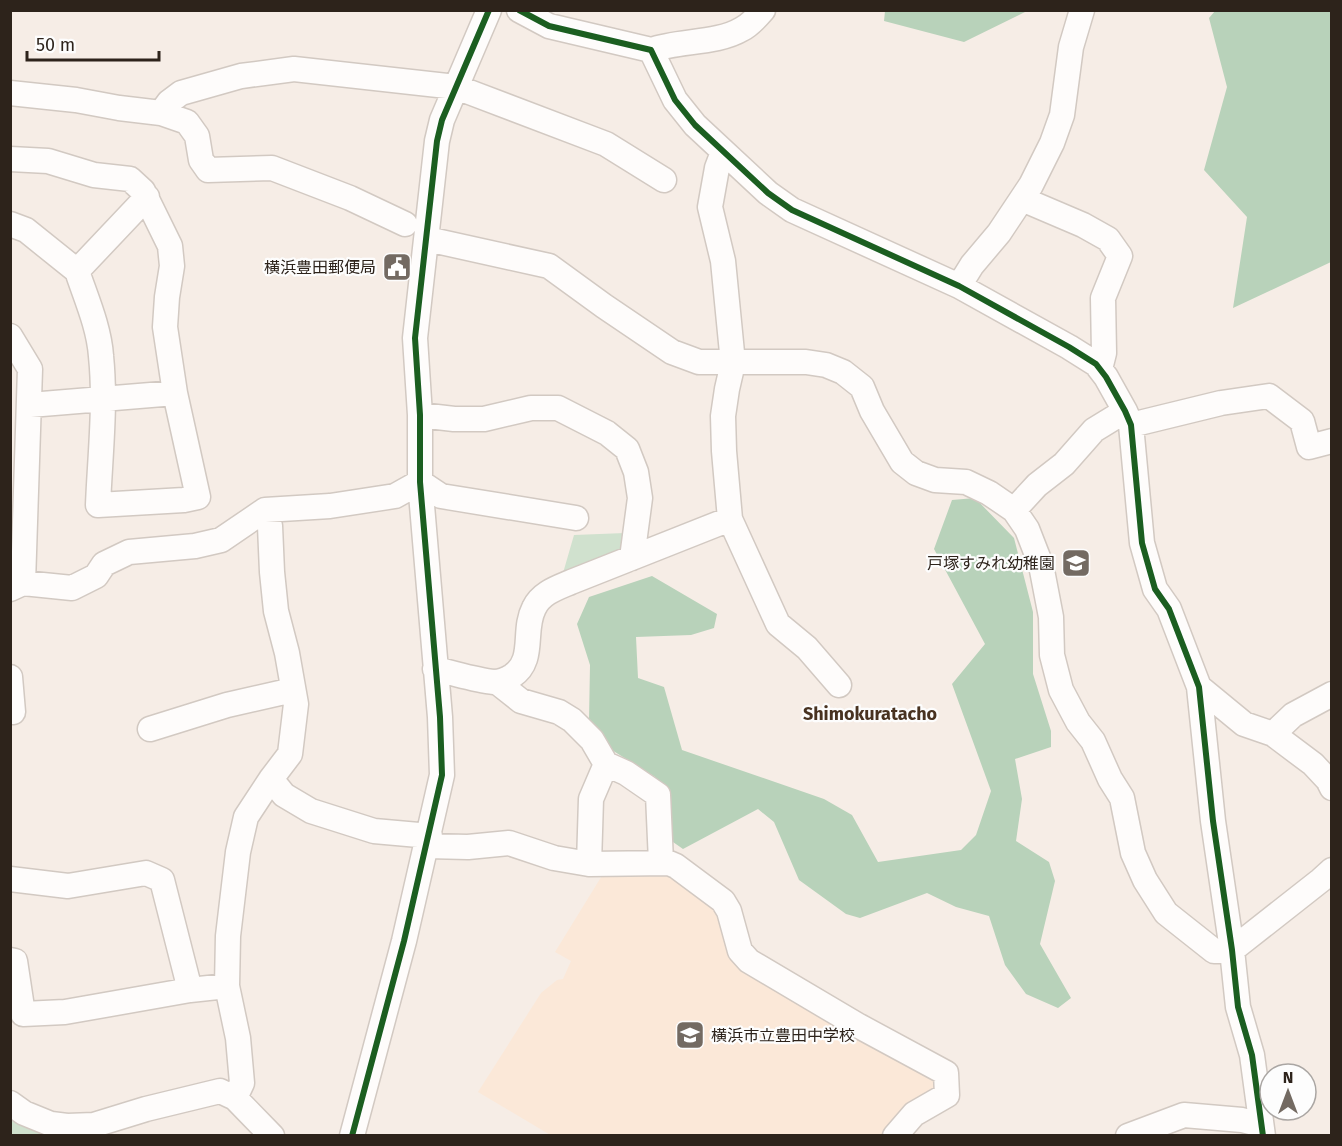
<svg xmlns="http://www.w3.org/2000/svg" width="1342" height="1146" viewBox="0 0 1342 1146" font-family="'Fira Sans','Noto Sans JP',sans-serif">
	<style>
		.built { fill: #fbe8d8 }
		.green { fill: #d0e1ce }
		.forest { fill: #b8d2ba }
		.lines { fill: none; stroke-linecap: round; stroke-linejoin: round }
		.minor-casing { stroke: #d2c9c2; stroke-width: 27 }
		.minor { stroke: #fefcfb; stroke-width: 24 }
		.cycleway-casing { stroke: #fdfdfd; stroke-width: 10 }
		.cycleway { stroke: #1b5e20; stroke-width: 6 }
		.labels { text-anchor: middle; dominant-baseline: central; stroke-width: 4.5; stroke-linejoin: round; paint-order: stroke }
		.poi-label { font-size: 16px; fill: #2d231b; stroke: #fdfdfd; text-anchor: end }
		.neighbourhood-label { font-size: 18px; font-weight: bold; fill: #483220; stroke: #fdfdfd }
	</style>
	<rect width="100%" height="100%" fill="#f6ede6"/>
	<!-- built -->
	<path class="built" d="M 670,871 L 721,916 L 738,959 L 937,1077 L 938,1092 L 886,1135 L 552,1136 L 478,1092 L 541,993 L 557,980 L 563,979 L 571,961 L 555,952 L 603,874 Z"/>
	<!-- green -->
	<path class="green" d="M 625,533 L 624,549 L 563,573 L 574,535 Z
		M 10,1113 L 50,1135 L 11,1135 Z"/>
	<!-- forest -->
	<path class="forest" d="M 885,11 L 885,10 L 1027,11 L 964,42 L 884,21 Z
		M 1215,11 L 1331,11 L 1331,262 L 1233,308 L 1247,217 L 1204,170 L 1227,87 L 1209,18 Z
		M 975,498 L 1014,538 L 1033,612 L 1033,674 L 1051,731 L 1051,747 L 1015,759 L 1022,799 L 1016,841 L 1049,862 L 1055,881 L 1040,944 L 1071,998 L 1058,1008 L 1026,994 L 1005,965 L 989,916 L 956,907 L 927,893 L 860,918 L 846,914 L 799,880 L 774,822 L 758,809 L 683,849 L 673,842 L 662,795 L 655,777 L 607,747 L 589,721 L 590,665 L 577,624 L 589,597 L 652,576 L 717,614 L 714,628 L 691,635 L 636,637 L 638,678 L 664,687 L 682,750 L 824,799 L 852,815 L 878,862 L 961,850 L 976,835 L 991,791 L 952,684 L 985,644 L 934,549 L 952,500 Z"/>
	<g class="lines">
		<!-- minor casing -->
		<g class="minor-casing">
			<path id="minor" d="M 519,10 L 549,26 L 651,50 L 675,100 L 695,125 L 768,193 L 792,210 L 959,286 L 1069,347 L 1096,364 L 1106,377 L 1125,411 L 1131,425 L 1142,543 L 1155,589 L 1169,609 L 1199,687 L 1213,821 L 1232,950 L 1238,1007 L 1252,1055 L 1263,1136
				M 651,50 C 679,40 717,44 742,29 C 750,25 757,17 763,10
				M 10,93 L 76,100 L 119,108 L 161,113 L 169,102 L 181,93 L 241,76 L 294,69 L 456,87 L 606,144 L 664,180
				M 161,113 L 187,122 L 197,136 L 201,160 L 208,170 L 272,168 L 350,198 L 405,224
				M 10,159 L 48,161 L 94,175 L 130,179 L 143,191 L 170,246 L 172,266 L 167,297 L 165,327 L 175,393 L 30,405
				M 147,197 L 77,271 C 86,298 99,327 101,356 C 106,405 100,456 98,505 L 184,500 L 198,497 L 175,393
				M 1022,199 L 1083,225 L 1108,239 L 1120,256 L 1103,298 L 1104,353 L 1100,369
				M 10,224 L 26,230 L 77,271
				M 427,239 L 549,266 L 604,306 L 672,352 L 699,362 L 806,362 L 826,365 L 843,372 L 862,387 L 872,411 L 902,462 L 916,473 L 935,480 L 966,482 L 989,493 L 1014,510 L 1027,529 L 1041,565 L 1051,617 L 1052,655 L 1061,690 L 1078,722 L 1093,741 L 1110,779 L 1122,798 L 1133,853 L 1145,880 L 1166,913 L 1214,951 L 1232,950 L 1321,880 L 1332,870
				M 959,286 L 972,265 L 999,233 L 1031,185 L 1052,143 L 1062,115 L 1071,47 L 1082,10
				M 10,336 L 30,369 L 23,583
				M 420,415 L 454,419 L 484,419 L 531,408 L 558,408 L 607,433 L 627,449 L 636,472 L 640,498 L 632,558
				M 1131,425 L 1221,403 L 1269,396 L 1302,421 L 1309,447 L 1332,441
				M 1014,510 L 1037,485 L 1064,464 L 1094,430 L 1125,411
				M 730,519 L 778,624 L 807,648 L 839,685
				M 10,589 L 23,583 L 72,588 L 96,576 L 104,564 L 129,552 L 195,546 L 221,540 L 265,510 L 330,506 L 395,496 L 420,482 L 441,496 L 576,518
				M 435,669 C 454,673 475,680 494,682 C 500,682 507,679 512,676 C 536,660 522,631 534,608 C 541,593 557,588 571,582 L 730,519 L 724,451 L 723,416 L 727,389 L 733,363 L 723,261 L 710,207 L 717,168 L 723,152
				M 10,677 L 13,712 L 10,712
				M 497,682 L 521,701 L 559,712 L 572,720 L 592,740 L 606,764 L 626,773 L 658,795 L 661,862
				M 1199,687 L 1244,724 L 1273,734 L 1313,764 L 1328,780 L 1332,788
				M 150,729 L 227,705 L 293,690
				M 1273,734 L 1293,715 L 1332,694
				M 271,779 L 284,795 L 311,811 L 374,831 L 430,836
				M 427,846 L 468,847 L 509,843 L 554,858 L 589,864 L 669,863 L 676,866 L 723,901 L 729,911 L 740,951 L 749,961 L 859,1026 L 946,1073 L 947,1095 L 914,1114 L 895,1136
				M 589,864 L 591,799 L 606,764
				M 10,879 L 68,886 L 146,873 L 162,880 L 190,990
				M 10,960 L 15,961 L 23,1014 L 65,1012 L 190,990 L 227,986
				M 235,1098 L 242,1083 L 238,1038 L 227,986 L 228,936 L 238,852 L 246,817 L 271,779 L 290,754 L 296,704 L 287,653 L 276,611 L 272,572 L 270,526 L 265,510
				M 10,1103 L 24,1113 L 51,1124 L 67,1126 L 94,1125 L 146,1109 L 220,1091 L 235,1098 L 272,1136
				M 352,1136 L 404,941 L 442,775 L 440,717 L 420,482 L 420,415 L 415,338 L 437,141 L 442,120 L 489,10
				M 1128,1136 L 1184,1115 L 1242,1120 L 1261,1125"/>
		</g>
		<!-- minor -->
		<use href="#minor" class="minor"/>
		<!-- cycleway casing -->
		<g class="cycleway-casing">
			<path id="cycleway" d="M 519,10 L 549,26 L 651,50 L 675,100 L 695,125 L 768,193 L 792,210 L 959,286 L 1069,347 L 1096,364 L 1106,377 L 1125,411 L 1131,425 L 1142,543 L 1155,589 L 1169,609 L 1199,687 L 1213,821 L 1232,950 L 1238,1007 L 1252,1055 L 1263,1136
				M 352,1136 L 404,941 L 442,775 L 440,717 L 420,482 L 420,415 L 415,338 L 437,141 L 442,120 L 489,10"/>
		</g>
		<!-- cycleway -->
		<use href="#cycleway" class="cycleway"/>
	</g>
	<!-- icons -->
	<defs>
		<g id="civic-square" transform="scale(1.5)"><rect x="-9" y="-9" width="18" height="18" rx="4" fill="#736a62" stroke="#fdfdfd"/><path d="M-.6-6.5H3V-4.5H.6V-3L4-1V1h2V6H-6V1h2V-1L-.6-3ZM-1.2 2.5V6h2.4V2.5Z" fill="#fff"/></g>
		<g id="school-square" transform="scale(1.5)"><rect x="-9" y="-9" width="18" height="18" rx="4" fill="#736a62" stroke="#fdfdfd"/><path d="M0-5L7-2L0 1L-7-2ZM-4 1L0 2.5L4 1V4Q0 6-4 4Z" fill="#fff"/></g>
	</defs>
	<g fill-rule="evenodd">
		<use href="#civic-square" x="397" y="267"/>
		<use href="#school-square" x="1076" y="563"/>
		<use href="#school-square" x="690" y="1035"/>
	</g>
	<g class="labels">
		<!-- poi labels -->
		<g class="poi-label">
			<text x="376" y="267">横浜豊田郵便局</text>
			<text x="1055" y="563">戸塚すみれ幼稚園</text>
			<text x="711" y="1035" text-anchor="start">横浜市立豊田中学校</text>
		</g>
		<!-- neighbourhood labels -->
		<g class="neighbourhood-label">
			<text x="870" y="714">Shimokuratacho</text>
		</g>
	</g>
	<!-- border -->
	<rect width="1342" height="1146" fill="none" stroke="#2d231b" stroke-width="24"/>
	<!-- north arrow -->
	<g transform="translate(1288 1092)"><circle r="28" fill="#fdfdfd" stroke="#aaa6a3" stroke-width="1.5"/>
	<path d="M0-4.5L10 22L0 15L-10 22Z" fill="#736a62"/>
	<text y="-9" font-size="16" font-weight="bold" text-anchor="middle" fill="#2d231b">N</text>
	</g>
	<!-- scale -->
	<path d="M27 51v9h132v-9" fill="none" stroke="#2d231b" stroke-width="3"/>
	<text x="36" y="51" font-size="18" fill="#2d231b" stroke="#fdfdfd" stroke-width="4.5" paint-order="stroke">50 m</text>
</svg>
